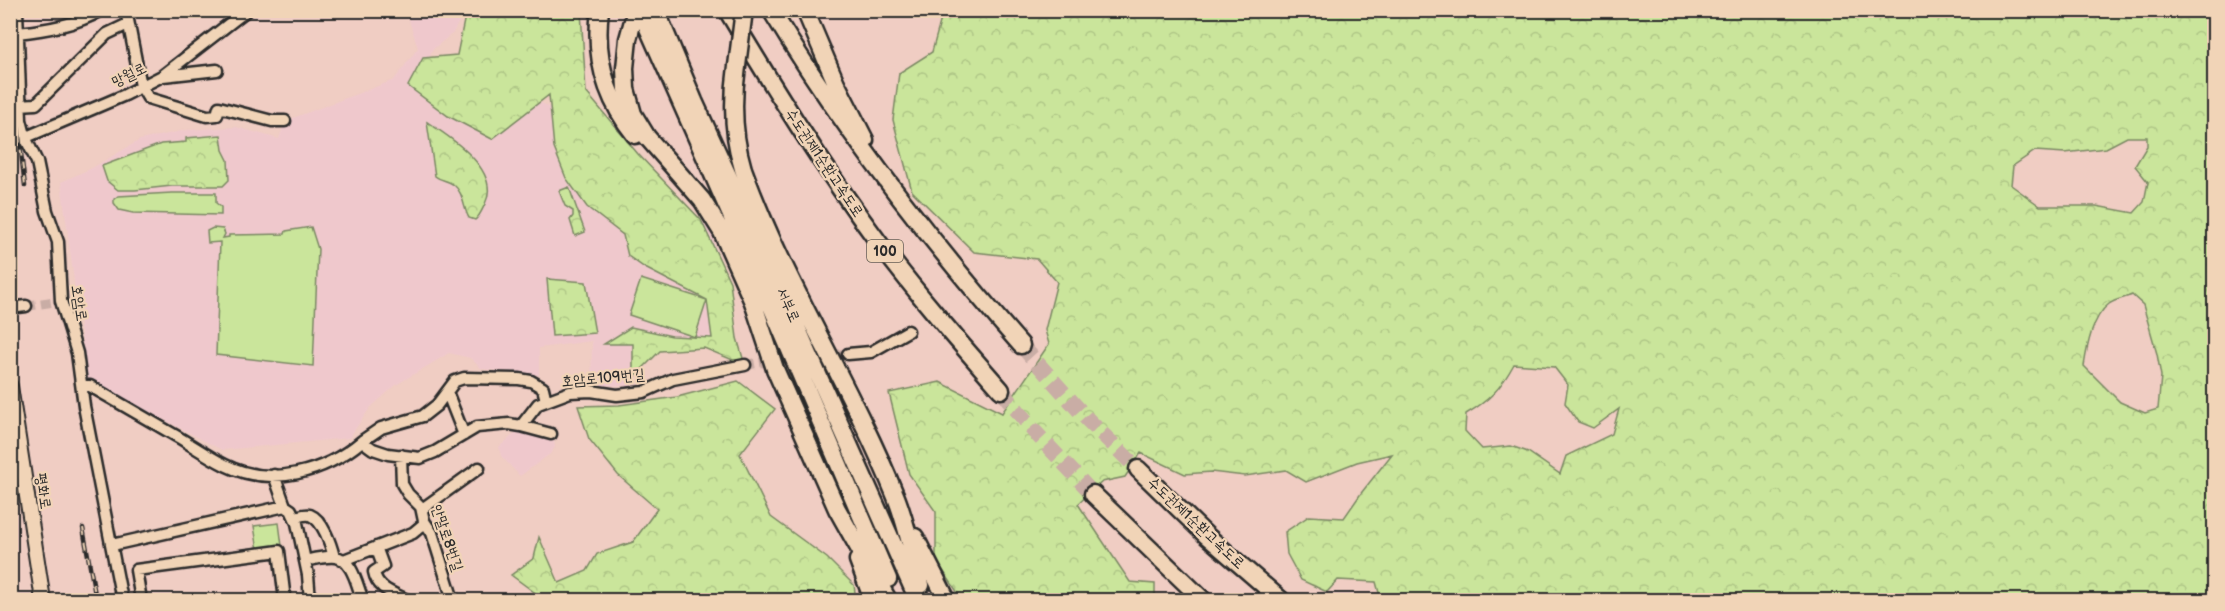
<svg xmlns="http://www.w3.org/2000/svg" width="2225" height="611" viewBox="0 0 2225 611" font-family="'Balsamiq Sans','Poor Story',sans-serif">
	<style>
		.built { fill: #efc8cc }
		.green { fill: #cae59b; stroke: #7a8863; stroke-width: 1.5 }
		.forest { fill: url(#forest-crowns); stroke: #7a8863; stroke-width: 1.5; fill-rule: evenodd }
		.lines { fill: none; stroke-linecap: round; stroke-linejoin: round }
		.minor-tunnel { stroke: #c9ada5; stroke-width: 10; stroke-dasharray: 10 5; stroke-linecap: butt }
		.highway-tunnel { stroke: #c9ada5; stroke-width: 16; stroke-dasharray: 16 8; stroke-linecap: butt }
		.minor-casing { stroke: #2b2b2b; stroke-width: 15 }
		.major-casing { stroke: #2b2b2b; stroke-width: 18 }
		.highway-casing { stroke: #2b2b2b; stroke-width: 21 }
		.minor { stroke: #f1d4b7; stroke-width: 10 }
		.major { stroke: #f1d4b7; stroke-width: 14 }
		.highway { stroke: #f1d4b7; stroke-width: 16 }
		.rail-casing { stroke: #2b2b2b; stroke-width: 4.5 }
		.rail { stroke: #f1d4b7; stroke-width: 2; stroke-dasharray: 7; stroke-linecap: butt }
		.highway-bridge-casing { stroke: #2b2b2b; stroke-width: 21; stroke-linecap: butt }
		.highway-bridge { stroke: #f1d4b7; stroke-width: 16 }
		.labels { text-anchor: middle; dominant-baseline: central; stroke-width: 4.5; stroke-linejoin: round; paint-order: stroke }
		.shield { fill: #f1d4b7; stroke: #665e55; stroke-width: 1.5 }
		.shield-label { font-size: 14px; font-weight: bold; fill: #2b2b2b }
		.street-label { font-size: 15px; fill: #2b2b2b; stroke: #f1d4b7 }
	</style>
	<defs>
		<pattern id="forest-crowns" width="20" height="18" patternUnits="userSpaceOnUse" patternTransform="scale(1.5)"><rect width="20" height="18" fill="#cae59b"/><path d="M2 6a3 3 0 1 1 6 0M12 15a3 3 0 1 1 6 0" fill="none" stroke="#aec586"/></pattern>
	</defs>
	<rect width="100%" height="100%" fill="#f0cdc3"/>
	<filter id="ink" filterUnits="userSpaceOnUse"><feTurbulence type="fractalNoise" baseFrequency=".0167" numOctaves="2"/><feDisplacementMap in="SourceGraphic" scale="12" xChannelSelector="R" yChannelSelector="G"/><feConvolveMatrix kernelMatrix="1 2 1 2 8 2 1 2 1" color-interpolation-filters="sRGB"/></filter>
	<g filter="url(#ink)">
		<!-- built -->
		<path class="built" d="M 406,11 L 461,11 L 461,18 L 453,33 L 432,50 L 420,87 L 481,134 L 535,100 L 570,117 L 661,190 L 709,225 L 720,262 L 713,345 L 657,348 L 630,386 L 591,385 L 592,341 L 539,348 L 539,375 L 482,369 L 470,358 L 449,353 L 396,385 L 370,408 L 349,438 L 222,450 L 87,380 L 61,182 L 92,168 L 140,140 L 186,130 L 236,127 L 279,139 L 285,121 L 394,80 L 418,48 Z
			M 524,430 L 546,435 L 554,440 L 555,447 L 550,454 L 520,476 L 501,456 L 499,447 L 518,431 Z"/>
		<!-- green -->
		<path class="green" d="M 172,193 L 216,193 L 216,203 L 221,207 L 221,215 L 133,213 L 119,210 L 114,203 L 114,199 L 118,196 Z
			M 311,227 L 318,249 L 313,366 L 216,355 L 220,242 L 208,243 L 207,231 L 213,228 L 223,229 L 225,234 L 223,238 L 229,237 L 229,235 L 285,234 L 286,231 Z
			M 641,279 L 707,300 L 695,337 L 629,315 Z
			M 279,523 L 282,546 L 258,550 L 254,526 Z"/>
		<!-- forest -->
		<path class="forest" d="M 466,11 L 581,11 L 586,92 L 638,154 L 701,220 L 730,282 L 737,338 L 745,365 L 704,348 L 660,351 L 633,378 L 633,344 L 604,344 L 631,327 L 672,336 L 712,338 L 707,300 L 645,268 L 628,256 L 623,235 L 587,207 L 566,178 L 554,148 L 549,95 L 492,139 L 448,116 L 408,86 L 423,58 L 457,55 Z
			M 932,11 L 2214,11 L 2214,600 L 1381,600 L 1376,582 L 1338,580 L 1327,592 L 1301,580 L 1287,554 L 1285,532 L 1309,516 L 1344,518 L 1362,492 L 1392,454 L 1357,462 L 1306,482 L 1286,470 L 1245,476 L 1211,472 L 1185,474 L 1141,453 L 1125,477 L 1102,482 L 1078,504 L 1130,582 L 1155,584 L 1155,600 L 959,600 L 956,590 L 936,560 L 936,512 L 909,474 L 889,393 L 940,382 L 1002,413 L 1049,344 L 1045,330 L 1057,282 L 1037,259 L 974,252 L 912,191 L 893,120 L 899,73 L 932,52 L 942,15 ZM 2127,137 L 2147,137 L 2147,146 L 2135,166 L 2148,182 L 2144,202 L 2134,213 L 2096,206 L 2040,206 L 2011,185 L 2013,166 L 2035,151 L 2065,153 L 2106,148 ZM 2132,295 L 2143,305 L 2157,354 L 2161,376 L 2158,409 L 2145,413 L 2120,402 L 2084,366 C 2087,347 2092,317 2109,304 C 2115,299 2126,298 2132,295 ZM 1514,364 L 1554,367 L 1568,385 L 1565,403 L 1578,422 L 1593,428 L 1619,409 L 1612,434 L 1566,456 L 1560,474 L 1528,452 L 1511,446 L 1482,449 L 1465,431 L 1466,414 C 1490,400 1501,388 1514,364 Z
			M 427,122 C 450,137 502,170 485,204 C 482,210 480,216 475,220 L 469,218 C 463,208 464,193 454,185 C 448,180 441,181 435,176 Z
			M 221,135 L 223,150 L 228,160 L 229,180 L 223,186 L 172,186 L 135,190 L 118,190 L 107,181 L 102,166 L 161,144 L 186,142 L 186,138 Z
			M 569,187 L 585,232 L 575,236 L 570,220 L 573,216 L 573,211 L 565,206 L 559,191 Z
			M 547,279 L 586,282 L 595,333 L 552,336 Z
			M 738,381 L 775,409 L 740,454 L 771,517 L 827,558 L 854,585 L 856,600 L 545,600 L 511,575 L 534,558 L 539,537 L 559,583 L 587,571 L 597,554 L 633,542 L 657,509 L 618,475 L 589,439 L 578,406 L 619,405 L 677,397 Z"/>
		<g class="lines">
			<!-- minor-tunnel -->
			<path class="minor-tunnel" d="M 26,306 L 58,301
				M 745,365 L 792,357 L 848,354"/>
			<!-- highway-tunnel -->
			<path class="highway-tunnel" d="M 1021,345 L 1087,419 L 1138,469
				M 1001,390 L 1033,430 L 1093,494"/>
			<!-- minor casing -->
			<g class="minor-casing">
				<path id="minor" d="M 17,10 L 21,120 L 26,139 L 37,162 L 47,211 L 58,242 L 61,301 L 77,353 L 84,406 L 122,600
					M 126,10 L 141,86 L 148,98 L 207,116 L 217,115 L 219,107 L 272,121 L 285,121
					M 17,33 C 46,30 76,25 102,10
					M 163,76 L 217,70
					M 19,105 L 36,104 L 107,34 L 128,24
					M 10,144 L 125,95 L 162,76 L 247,10
					M 10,308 L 26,306
					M 848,354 L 871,352 L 908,331
					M 82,386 L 90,386 C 119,403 149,420 178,437 C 193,446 209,457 225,465 C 271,488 325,472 362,441 L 373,449 L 388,454 L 420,458 L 435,452 L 477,427 L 509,424 L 521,426 L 538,404 L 570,392 L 591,391 L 617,395 L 644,392 L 673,379 L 745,365
					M 447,392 L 464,435
					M 521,426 L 551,434
					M 362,441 L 381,428 L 423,416 L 437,405 L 455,381 L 464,378 L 519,379 L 531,381 L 543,388 L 546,401
					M 401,455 L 402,484 L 408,494 L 421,507 L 424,521 L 432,533 L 453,600
					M 274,475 L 285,506 L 291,510 L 297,523 L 308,575 L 310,600
					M 422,509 L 479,468
					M 295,517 C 300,516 305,514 310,515 C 323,520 331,545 334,557
					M 112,545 L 285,506
					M 376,547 L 383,566 L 374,572 C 377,589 393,593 407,600
					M 344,560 L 413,533 L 425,523
					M 305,561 C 314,559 326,556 335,557 C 353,559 357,587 363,600
					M 141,600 L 136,570 L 279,551 L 285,600"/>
			</g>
			<!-- major casing -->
			<g class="major-casing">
				<path id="major" d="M 10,386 L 43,600"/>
			</g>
			<!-- highway casing -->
			<g class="highway-casing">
				<path id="highway" d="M 600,10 C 594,57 606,99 635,135
					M 636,10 L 628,39 L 625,68 L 626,89 L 633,114 L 647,137 L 702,200 L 722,232 L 753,302 L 775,369 L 837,509 L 888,600
					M 640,10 L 769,301 L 888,579
					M 656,10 L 694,101 L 783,296 L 918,600
					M 727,10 C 775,90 824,169 879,243 C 917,294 959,342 1001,390
					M 771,10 C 844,131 928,239 1021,345
					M 805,10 L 836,83 L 865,140
					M 737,66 C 732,101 733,136 743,169 C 784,283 851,385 896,497 C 907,525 913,556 921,585
					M 1138,469 L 1207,536 L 1281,600
					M 1093,494 L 1203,600
					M 915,537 L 947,600
					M 858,560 L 873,600"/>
			</g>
			<!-- minor -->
			<use href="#minor" class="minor"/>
			<!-- major -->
			<use href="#major" class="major"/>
			<!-- highway -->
			<use href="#highway" class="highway"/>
			<!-- rail casing -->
			<g class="rail-casing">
				<path id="rail" d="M 11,10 L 17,120 L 25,186
					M 83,528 L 96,600"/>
			</g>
			<!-- rail -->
			<use href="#rail" class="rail"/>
			<!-- highway-bridge casing -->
			<g class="highway-bridge-casing">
				<path id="highway-bridge" d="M 737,66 L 744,10"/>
			</g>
			<!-- highway-bridge -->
			<use href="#highway-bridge" class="highway-bridge"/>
		</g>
	</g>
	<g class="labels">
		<!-- shield labels -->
		<rect class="shield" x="867" y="240" width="36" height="22" rx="4.5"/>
		<g class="shield-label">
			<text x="885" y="251">100</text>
		</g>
		<!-- street labels -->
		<g class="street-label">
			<text transform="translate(129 75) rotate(-26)">망월로</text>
			<text transform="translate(824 163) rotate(56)">수도권제1순환고속도로</text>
			<text transform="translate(79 303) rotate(81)">호암로</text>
			<text transform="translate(788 305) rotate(66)">서부로</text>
			<text transform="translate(603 378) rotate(-5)">호암로109번길</text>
			<text transform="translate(43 491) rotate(81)">평화로</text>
			<text transform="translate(1196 523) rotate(43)">수도권제1순환고속도로</text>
			<text transform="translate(447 538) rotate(71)">안말로8번길</text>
		</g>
	</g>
	<!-- margin -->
	<rect width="2225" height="611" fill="none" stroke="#f1d4b7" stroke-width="36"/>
	<rect x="18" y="18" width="2189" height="575" fill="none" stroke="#2b2b2b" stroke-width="2" filter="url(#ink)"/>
</svg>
